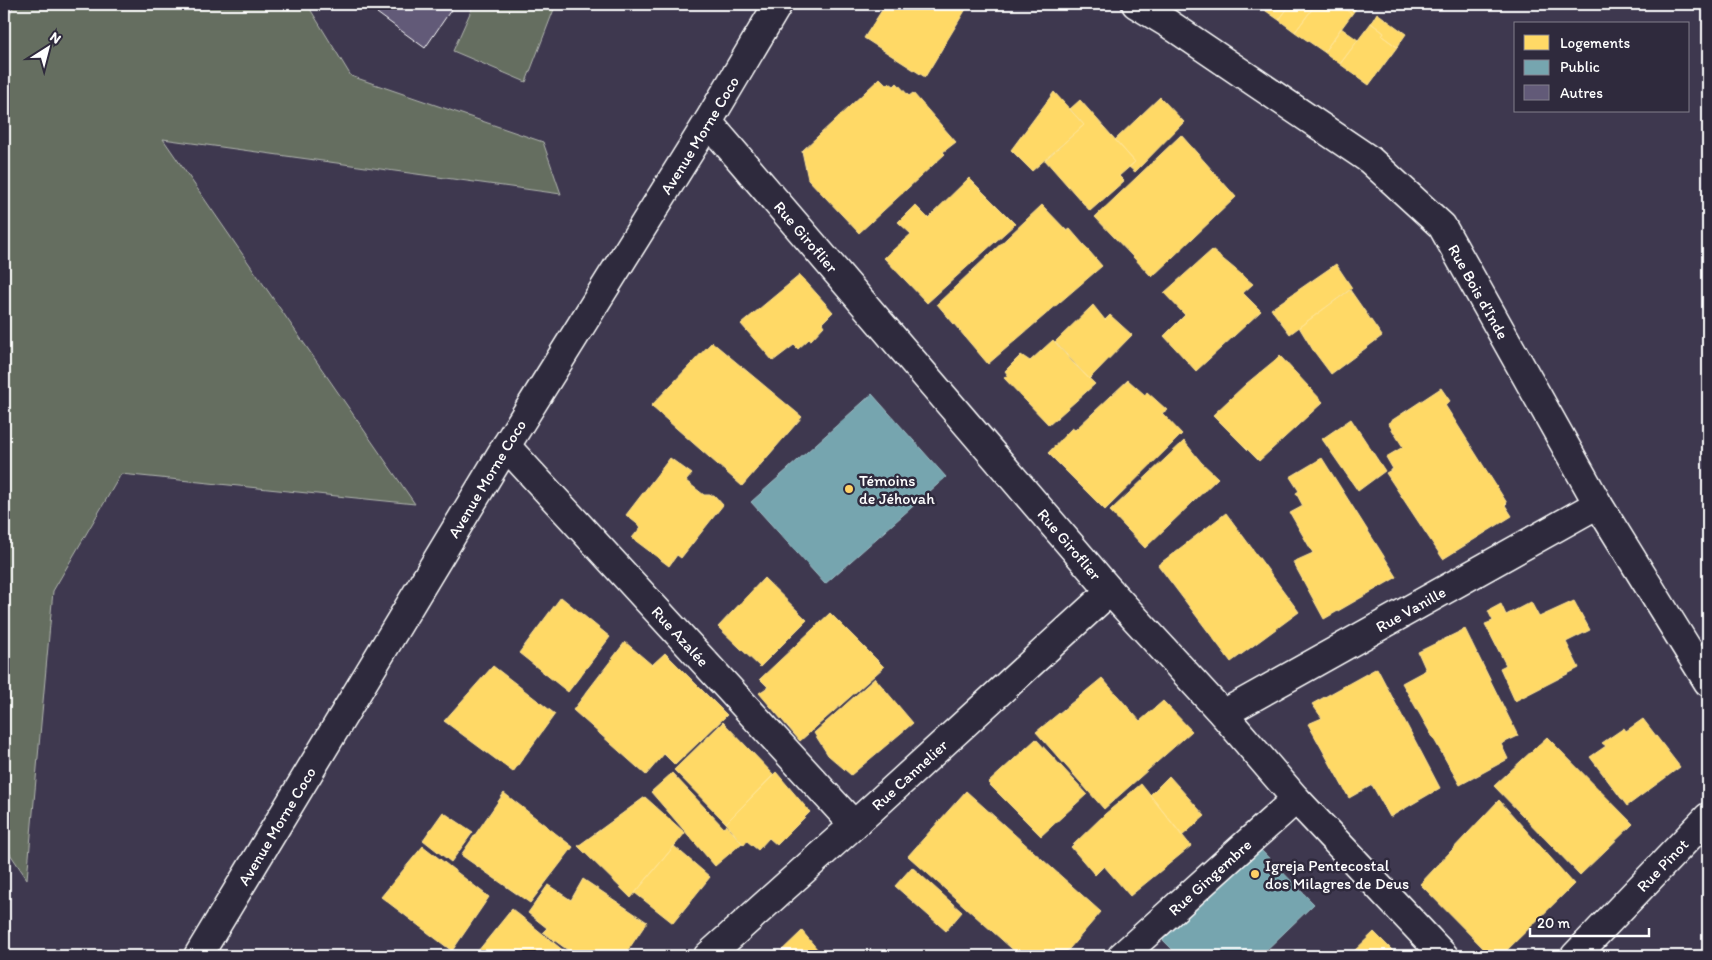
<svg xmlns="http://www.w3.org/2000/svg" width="1712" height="960" viewBox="0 0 1712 960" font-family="Itim,sans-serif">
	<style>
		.green { fill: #656e61; stroke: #b2b6b0 }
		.homes { fill: #ffd966; stroke: #ffe494 }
		.public { fill: #76a5af; stroke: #9fc0c7 }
		.building { fill: #625a78; stroke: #fff }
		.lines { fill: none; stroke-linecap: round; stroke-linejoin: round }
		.street-casing { stroke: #fff; stroke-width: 31 }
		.secondary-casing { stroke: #fff; stroke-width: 31 }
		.street { stroke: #2f2a3d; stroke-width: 28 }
		.secondary { stroke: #2f2a3d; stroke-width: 28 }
		.poi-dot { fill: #ffd166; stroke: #2f2a3d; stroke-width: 2 }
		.labels { text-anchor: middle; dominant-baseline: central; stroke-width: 5; stroke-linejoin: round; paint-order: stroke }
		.street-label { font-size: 16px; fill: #fff; stroke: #2f2a3d }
		.poi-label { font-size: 16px; fill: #fff; stroke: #2f2a3d; text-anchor: start }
	</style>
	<rect width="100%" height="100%" fill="#3e384f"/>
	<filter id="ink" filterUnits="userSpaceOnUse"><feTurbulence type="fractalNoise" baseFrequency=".02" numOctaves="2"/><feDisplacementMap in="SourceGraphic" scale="10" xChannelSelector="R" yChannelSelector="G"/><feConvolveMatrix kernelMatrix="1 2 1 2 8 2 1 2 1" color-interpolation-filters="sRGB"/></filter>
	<g filter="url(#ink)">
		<!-- green -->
		<path class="green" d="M 14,4 L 307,4 L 351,76 L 543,142 L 561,194 L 163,139 L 415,504 L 121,474 L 53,591 L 27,879 L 4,845 L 4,30 Z
			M 474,4 L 556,4 L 526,82 L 453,51 Z"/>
		<!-- homes -->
		<path class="homes" d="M 886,4 L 969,4 L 925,77 L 864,38 Z
			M 1256,4 L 1291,4 L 1279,20 Z
			M 1291,4 L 1307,4 L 1313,8 L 1295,32 L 1279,20 Z
			M 1316,4 L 1337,4 L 1352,14 L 1324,52 L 1295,32 Z
			M 1337,4 L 1359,4 L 1352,14 Z
			M 1377,13 L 1406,34 L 1397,47 L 1382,36 L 1384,33 L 1371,23 Z
			M 1371,23 L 1384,33 L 1382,36 L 1397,47 L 1369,85 L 1340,64 Z
			M 1341,28 L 1358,40 L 1340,64 L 1324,52 Z
			M 880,78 L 887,85 L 890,83 L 894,86 L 897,83 L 909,96 L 913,93 L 956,142 L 943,152 L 945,154 L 859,233 L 808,179 L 802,151 Z
			M 1054,92 L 1084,125 L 1032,171 L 1011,150 Z
			M 1160,97 L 1184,122 L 1135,172 L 1129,167 L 1135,162 L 1115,140 Z
			M 1080,100 L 1135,162 L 1119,176 L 1124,181 L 1090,211 L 1045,160 L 1084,125 L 1070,109 Z
			M 1181,135 L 1236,197 L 1152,277 L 1095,217 Z
			M 969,178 L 1015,224 L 927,303 L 884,258 L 911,234 L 898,222 L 915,205 L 928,218 Z
			M 1042,205 L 1067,231 L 1070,229 L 1102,266 L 988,364 L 937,304 Z
			M 1212,250 L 1253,284 L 1243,293 L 1261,311 L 1196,371 L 1164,336 L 1185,315 L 1164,293 Z
			M 1336,264 L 1352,288 L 1290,334 L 1271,309 Z
			M 800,275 L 833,312 L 822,323 L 824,326 L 811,340 L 809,339 L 798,349 L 794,345 L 773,361 L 741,324 Z
			M 1350,290 L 1382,336 L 1331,374 L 1313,350 L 1299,327 Z
			M 1093,305 L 1105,320 L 1110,315 L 1132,335 L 1089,379 L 1055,342 Z
			M 1053,340 L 1074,364 L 1095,384 L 1049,425 L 1004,378 L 1008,375 L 1005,371 L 1021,355 L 1030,361 Z
			M 712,342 L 802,417 L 742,486 L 651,406 Z
			M 1280,356 L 1323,402 L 1259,461 L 1213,415 L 1246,384 Z
			M 1128,380 L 1145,395 L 1147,392 L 1167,410 L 1162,413 L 1182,434 L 1105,510 L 1048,453 L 1072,428 L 1075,430 Z
			M 1441,388 L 1450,401 L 1445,405 L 1507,503 L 1505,505 L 1512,516 L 1443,559 L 1386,473 L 1393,469 L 1386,457 L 1403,447 L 1388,423 Z
			M 1351,419 L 1385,471 L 1358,491 L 1322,439 Z
			M 1184,441 L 1201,462 L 1218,478 L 1145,548 L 1110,511 Z
			M 670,458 L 692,474 L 686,481 L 704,495 L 714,495 L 723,505 L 681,558 L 677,555 L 669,566 L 632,538 L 641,527 L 626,515 Z
			M 1322,458 L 1397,577 L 1324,619 L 1293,562 L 1313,553 L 1290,513 L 1303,506 L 1296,493 L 1299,491 L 1290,477 Z
			M 1226,513 L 1299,612 L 1231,662 L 1158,565 Z
			M 764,578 L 807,620 L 760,667 L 718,627 Z
			M 561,597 L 610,637 L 568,692 L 519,653 Z
			M 1574,601 L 1590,630 L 1566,642 L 1579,668 L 1515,701 L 1500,668 L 1506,665 L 1485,624 L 1493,621 L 1488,611 L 1501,604 L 1506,615 L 1531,602 L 1539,617 Z
			M 830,613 L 884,667 L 800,741 L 759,693 L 768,687 L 760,679 Z
			M 1465,629 L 1518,736 L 1501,744 L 1508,759 L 1460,785 L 1402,683 L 1426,670 L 1418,652 Z
			M 625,642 L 652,665 L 665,653 L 727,715 L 675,765 L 664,754 L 646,775 L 573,710 Z
			M 493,666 L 555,714 L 513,772 L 444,721 Z
			M 1377,668 L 1440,788 L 1390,817 L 1372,785 L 1349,798 L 1308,724 L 1322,718 L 1312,704 Z
			M 875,678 L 913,723 L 851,775 L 828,755 L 814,733 Z
			M 1102,678 L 1140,721 L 1163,701 L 1192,731 L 1104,809 L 1036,732 Z
			M 1643,719 L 1680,767 L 1627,806 L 1590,757 L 1606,746 L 1602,743 L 1624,728 L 1626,731 Z
			M 723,722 L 774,775 L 726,823 L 674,770 Z
			M 1547,737 L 1633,824 L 1580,875 L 1494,786 Z
			M 1036,739 L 1087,794 L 1041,836 L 988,783 Z
			M 776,772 L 810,812 L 777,845 L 769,838 L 758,850 L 747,841 L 744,845 L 742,843 L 726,823 Z
			M 672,773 L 724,828 L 726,825 L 742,843 L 715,866 L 651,792 Z
			M 1169,776 L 1205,816 L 1182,836 L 1150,795 Z
			M 1141,784 L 1191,846 L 1130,896 L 1104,866 L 1095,875 L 1071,847 L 1105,814 Z
			M 966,791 L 1101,912 L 1063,956 L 1020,956 L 908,856 Z
			M 504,793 L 573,847 L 530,903 L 461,855 Z
			M 645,797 L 685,833 L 631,898 L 578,846 Z
			M 1499,800 L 1574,884 L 1501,956 L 1491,956 L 1420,884 Z
			M 443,812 L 473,832 L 451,862 L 423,840 Z
			M 423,846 L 489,897 L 452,951 L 381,897 Z
			M 674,846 L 710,877 L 673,923 L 635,893 Z
			M 912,867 L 962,912 L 946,931 L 895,886 Z
			M 583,879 L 647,922 L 624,956 L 576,956 L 543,932 L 547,928 L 528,913 L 548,885 L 571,900 Z
			M 512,909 L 570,956 L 549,956 L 543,952 L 539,956 L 474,956 Z
			M 802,931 L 823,956 L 776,956 Z
			M 1374,932 L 1398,956 L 1349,956 Z"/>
		<!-- public -->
		<path class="public" d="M 872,394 L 946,477 L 825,584 L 751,502 Z
			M 1256,845 L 1314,904 L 1260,956 L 1179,956 L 1161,938 Z"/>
		<!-- building -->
		<path class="building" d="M 383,4 L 455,4 L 425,48 L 377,13 Z"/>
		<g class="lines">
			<!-- street casing -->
			<g class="street-casing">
				<g id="street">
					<path id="s1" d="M 1136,4 L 1169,24 L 1370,160 L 1442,226 L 1598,504 L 1708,682"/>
					<path id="s2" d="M 708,122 L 1110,591 L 1223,714 L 1296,799 L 1444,956"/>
					<path id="s3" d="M 506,446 L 854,825"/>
					<path id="s4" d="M 1223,714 L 1598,504"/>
					<path id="s5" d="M 708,956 L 854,825 L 1110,591"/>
					<path id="s6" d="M 1122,956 L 1296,799"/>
					<path id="s7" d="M 1575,956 L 1708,817"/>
				</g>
			</g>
			<!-- secondary casing -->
			<g class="secondary-casing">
				<g id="secondary">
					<path id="s8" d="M 198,956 L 506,446 L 708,122 L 778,4"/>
				</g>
			</g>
			<!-- street -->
			<use href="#street" class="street"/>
			<!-- secondary -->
			<use href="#secondary" class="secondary"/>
		</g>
	</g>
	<!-- markers -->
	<g class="poi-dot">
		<circle cx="849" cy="489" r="5"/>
		<circle cx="1255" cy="874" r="5"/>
	</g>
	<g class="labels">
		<!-- street labels -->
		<g class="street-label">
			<text stroke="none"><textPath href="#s8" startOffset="962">Avenue Morne Coco</textPath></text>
			<text stroke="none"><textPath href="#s2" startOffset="151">Rue Giroflier</textPath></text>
			<text stroke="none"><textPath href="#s1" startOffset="454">Rue Bois d'Inde</textPath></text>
			<text stroke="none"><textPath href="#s8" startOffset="558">Avenue Morne Coco</textPath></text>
			<text stroke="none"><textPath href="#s2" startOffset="556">Rue Giroflier</textPath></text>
			<text stroke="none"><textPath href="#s4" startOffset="215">Rue Vanille</textPath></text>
			<text stroke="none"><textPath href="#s3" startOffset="258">Rue Azalée</textPath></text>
			<text stroke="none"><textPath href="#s5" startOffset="271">Rue Cannelier</textPath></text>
			<text stroke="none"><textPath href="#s8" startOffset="152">Avenue Morne Coco</textPath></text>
			<text stroke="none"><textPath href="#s7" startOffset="126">Rue Pinot</textPath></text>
			<text stroke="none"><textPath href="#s6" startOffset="118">Rue Gingembre</textPath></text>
		</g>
		<!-- poi labels -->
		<g class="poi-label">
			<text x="859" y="480">Témoins<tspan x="859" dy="18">de Jéhovah</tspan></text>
			<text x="1265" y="865">Igreja Pentecostal<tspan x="1265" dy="18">dos Milagres de Deus</tspan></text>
		</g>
	</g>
	<!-- margin -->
	<rect width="1712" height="960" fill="none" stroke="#2f2a3d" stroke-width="20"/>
	<rect x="10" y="10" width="1692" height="940" fill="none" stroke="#fff" stroke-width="2" filter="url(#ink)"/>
	<!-- legend -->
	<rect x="1514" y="22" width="175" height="90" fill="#2f2a3d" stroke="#827f8b"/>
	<rect x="1524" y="35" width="25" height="15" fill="#ffd966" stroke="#827f8b"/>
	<text x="1560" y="48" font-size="15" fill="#ffffff">Logements</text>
	<rect x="1524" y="60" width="25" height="15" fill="#76a5af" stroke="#827f8b"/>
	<text x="1560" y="72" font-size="15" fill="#ffffff">Public</text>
	<rect x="1524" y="85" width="25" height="15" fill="#625a78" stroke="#827f8b"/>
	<text x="1560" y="98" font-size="15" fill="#ffffff">Autres</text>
	<!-- north arrow -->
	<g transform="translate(48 48) rotate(36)" stroke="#2f2a3d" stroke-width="4" paint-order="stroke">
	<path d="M0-4L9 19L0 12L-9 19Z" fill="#ffffff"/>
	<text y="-8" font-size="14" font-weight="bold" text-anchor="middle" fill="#ffffff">N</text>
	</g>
	<!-- scale -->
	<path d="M1530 928v8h119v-8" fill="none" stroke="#ffffff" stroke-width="2.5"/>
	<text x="1537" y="928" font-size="15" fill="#ffffff" stroke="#2f2a3d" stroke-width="4" paint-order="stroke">20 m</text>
</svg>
